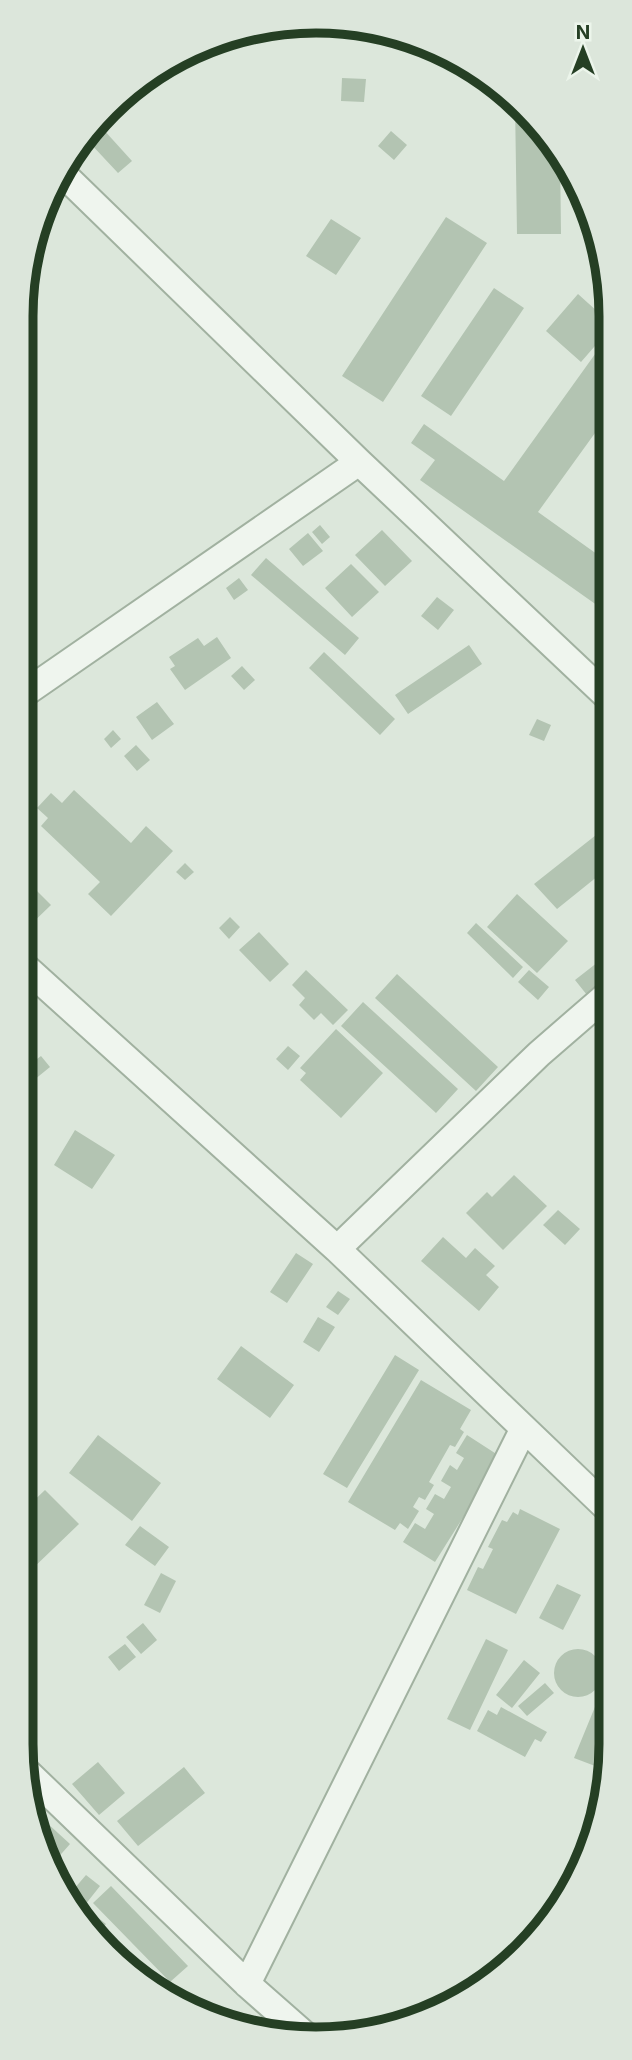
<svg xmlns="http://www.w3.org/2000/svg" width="632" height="2060" viewBox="0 0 632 2060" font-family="Inter,sans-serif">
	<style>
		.building { fill: #b3c4b2 }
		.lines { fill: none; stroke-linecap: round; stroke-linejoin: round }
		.street-casing { stroke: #a1b1a0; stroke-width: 30 }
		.street { stroke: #eff5ee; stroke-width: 26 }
		.rim { fill: none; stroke: #253f24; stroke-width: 9 }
	</style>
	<rect width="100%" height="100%" fill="#dce7db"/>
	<!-- building -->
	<path class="building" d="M 342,78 L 366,79 L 364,102 L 341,101 Z
		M 515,103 L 538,121 L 560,155 L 561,234 L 517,234 Z
		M 103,129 L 132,161 L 118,173 L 89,142 Z
		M 391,131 L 407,145 L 394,160 L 378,146 Z
		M 446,217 L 487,243 L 383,402 L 342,376 Z
		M 331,219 L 361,238 L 336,275 L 306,256 Z
		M 494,288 L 524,308 L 451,416 L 421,396 Z
		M 578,294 L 608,321 L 608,331 L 581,362 L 546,331 Z
		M 608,336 L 608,415 L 538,512 L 608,562 L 608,613 L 420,480 L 435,460 L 411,443 L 424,424 L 504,481 Z
		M 320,525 L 330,537 L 322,544 L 312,532 Z
		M 382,530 L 412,561 L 385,586 L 355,555 Z
		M 308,533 L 323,551 L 303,566 L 289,549 Z
		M 266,558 L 359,638 L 345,655 L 251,575 Z
		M 351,564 L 379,592 L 352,617 L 325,588 Z
		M 239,578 L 248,590 L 234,600 L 226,588 Z
		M 437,597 L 454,610 L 438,630 L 421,616 Z
		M 217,637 L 231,658 L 185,690 L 170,669 L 175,666 L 169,657 L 198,638 L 204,646 Z
		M 469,645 L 482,664 L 408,714 L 395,695 Z
		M 324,652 L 395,719 L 380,735 L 309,668 Z
		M 242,666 L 255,680 L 244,690 L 231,676 Z
		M 157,702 L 174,724 L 152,740 L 136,717 Z
		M 537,719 L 551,725 L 544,741 L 529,735 Z
		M 113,730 L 121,739 L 111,748 L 104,739 Z
		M 136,745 L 150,760 L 137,771 L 124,756 Z
		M 74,790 L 131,843 L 146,826 L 173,851 L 111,916 L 88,894 L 100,882 L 41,826 L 48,818 L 37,808 L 51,793 L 62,803 Z
		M 596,835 L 607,845 L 607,884 L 598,876 L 557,909 L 534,884 Z
		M 185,863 L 194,872 L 185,880 L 176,872 Z
		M 24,878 L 51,905 L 24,931 Z
		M 517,894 L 568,941 L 537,973 L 487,927 Z
		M 230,917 L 240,927 L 229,939 L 219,928 Z
		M 476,923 L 523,967 L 513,978 L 467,933 Z
		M 259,932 L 289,964 L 270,982 L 239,950 Z
		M 607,955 L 607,980 L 587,995 L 575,980 Z
		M 306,970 L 348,1010 L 333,1025 L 321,1013 L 314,1020 L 299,1005 L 305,998 L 292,985 Z
		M 529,970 L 549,987 L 538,1000 L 518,982 Z
		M 397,974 L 498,1067 L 476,1091 L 375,998 Z
		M 363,1002 L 458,1089 L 436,1113 L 341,1026 Z
		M 336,1029 L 383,1073 L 341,1118 L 300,1080 L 306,1073 L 300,1068 Z
		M 288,1046 L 300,1056 L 288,1070 L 276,1059 Z
		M 27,1055 L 33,1062 L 41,1056 L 50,1067 L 34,1080 L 24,1066 Z
		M 75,1130 L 115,1155 L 92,1189 L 54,1165 Z
		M 514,1175 L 547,1206 L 503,1250 L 466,1213 L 487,1192 L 492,1197 Z
		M 558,1210 L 580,1229 L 565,1245 L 543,1225 Z
		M 443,1237 L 466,1258 L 475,1248 L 495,1266 L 486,1275 L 499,1287 L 479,1311 L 421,1261 Z
		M 296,1253 L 313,1264 L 287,1303 L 270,1292 Z
		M 338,1291 L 350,1299 L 338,1315 L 326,1307 Z
		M 318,1317 L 335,1327 L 319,1352 L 303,1342 Z
		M 241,1346 L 294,1385 L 270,1418 L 217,1379 Z
		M 395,1355 L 419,1370 L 347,1488 L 323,1474 Z
		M 421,1380 L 471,1410 L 460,1429 L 464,1432 L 455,1447 L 450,1445 L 429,1482 L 434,1485 L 425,1500 L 419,1497 L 413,1507 L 419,1511 L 408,1529 L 400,1523 L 395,1530 L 348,1502 Z
		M 98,1435 L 161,1483 L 132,1521 L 69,1473 Z
		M 467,1435 L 501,1457 L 435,1562 L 403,1542 L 415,1523 L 425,1529 L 434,1514 L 426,1509 L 435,1494 L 444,1499 L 451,1487 L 441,1481 L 450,1465 L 457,1470 L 464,1458 L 456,1453 Z
		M 45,1490 L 79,1524 L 29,1572 L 22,1564 L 22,1512 Z
		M 520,1509 L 560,1529 L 516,1614 L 467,1590 L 478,1567 L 483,1569 L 493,1549 L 488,1547 L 502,1520 L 507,1522 L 513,1512 L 518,1515 Z
		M 140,1526 L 169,1547 L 155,1566 L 125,1545 Z
		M 161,1573 L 176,1581 L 160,1613 L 144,1605 Z
		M 557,1584 L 581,1595 L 563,1630 L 539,1618 Z
		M 143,1623 L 157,1640 L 141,1654 L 126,1637 Z
		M 486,1639 L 508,1650 L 470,1730 L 447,1719 Z
		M 125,1644 L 136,1657 L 119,1671 L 108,1657 Z
		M554 1673a24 24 0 1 1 48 0a24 24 0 1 1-48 0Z
		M 524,1660 L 540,1673 L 512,1708 L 496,1695 Z
		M 606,1680 L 605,1764 L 603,1769 L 574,1758 Z
		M 545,1683 L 554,1693 L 527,1716 L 518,1706 Z
		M 501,1707 L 547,1732 L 541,1742 L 535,1739 L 525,1757 L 477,1731 L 488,1710 L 497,1715 Z
		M 98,1762 L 125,1793 L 99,1815 L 72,1784 Z
		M 184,1767 L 205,1793 L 138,1846 L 117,1821 Z
		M 34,1811 L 70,1844 L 55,1861 L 42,1848 Z
		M 86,1875 L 100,1886 L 81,1910 L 68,1896 Z
		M 111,1886 L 188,1966 L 170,1982 L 93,1903 Z
		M 91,1912 L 106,1924 L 94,1938 L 84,1921 Z"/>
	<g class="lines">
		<!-- street casing -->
		<g class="street-casing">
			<path id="street" d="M 62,173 L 359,462 L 608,697
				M 25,693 L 359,462
				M 24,966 L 337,1249 L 606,1507
				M 337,1249 L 539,1054 L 607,995
				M 26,1771 L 247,1984 L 305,2035
				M 247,1984 L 523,1430"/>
		</g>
		<!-- street -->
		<use href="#street" class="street"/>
	</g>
	<!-- crop -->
	<path d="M0 0H632V2060H0ZM316 33H316A283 283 0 0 1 599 316V1744A283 283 0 0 1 316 2027H316A283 283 0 0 1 33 1744V316A283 283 0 0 1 316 33Z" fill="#dce6db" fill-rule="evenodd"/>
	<path class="rim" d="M316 33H316A283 283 0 0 1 599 316V1744A283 283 0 0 1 316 2027H316A283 283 0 0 1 33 1744V316A283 283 0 0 1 316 33Z"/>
	<!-- north arrow -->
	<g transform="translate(583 49)" stroke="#ecf5eb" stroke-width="5" paint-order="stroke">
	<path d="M0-5L12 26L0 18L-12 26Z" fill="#253f24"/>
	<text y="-10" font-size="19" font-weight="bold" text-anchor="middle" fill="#253f24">N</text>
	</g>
</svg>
